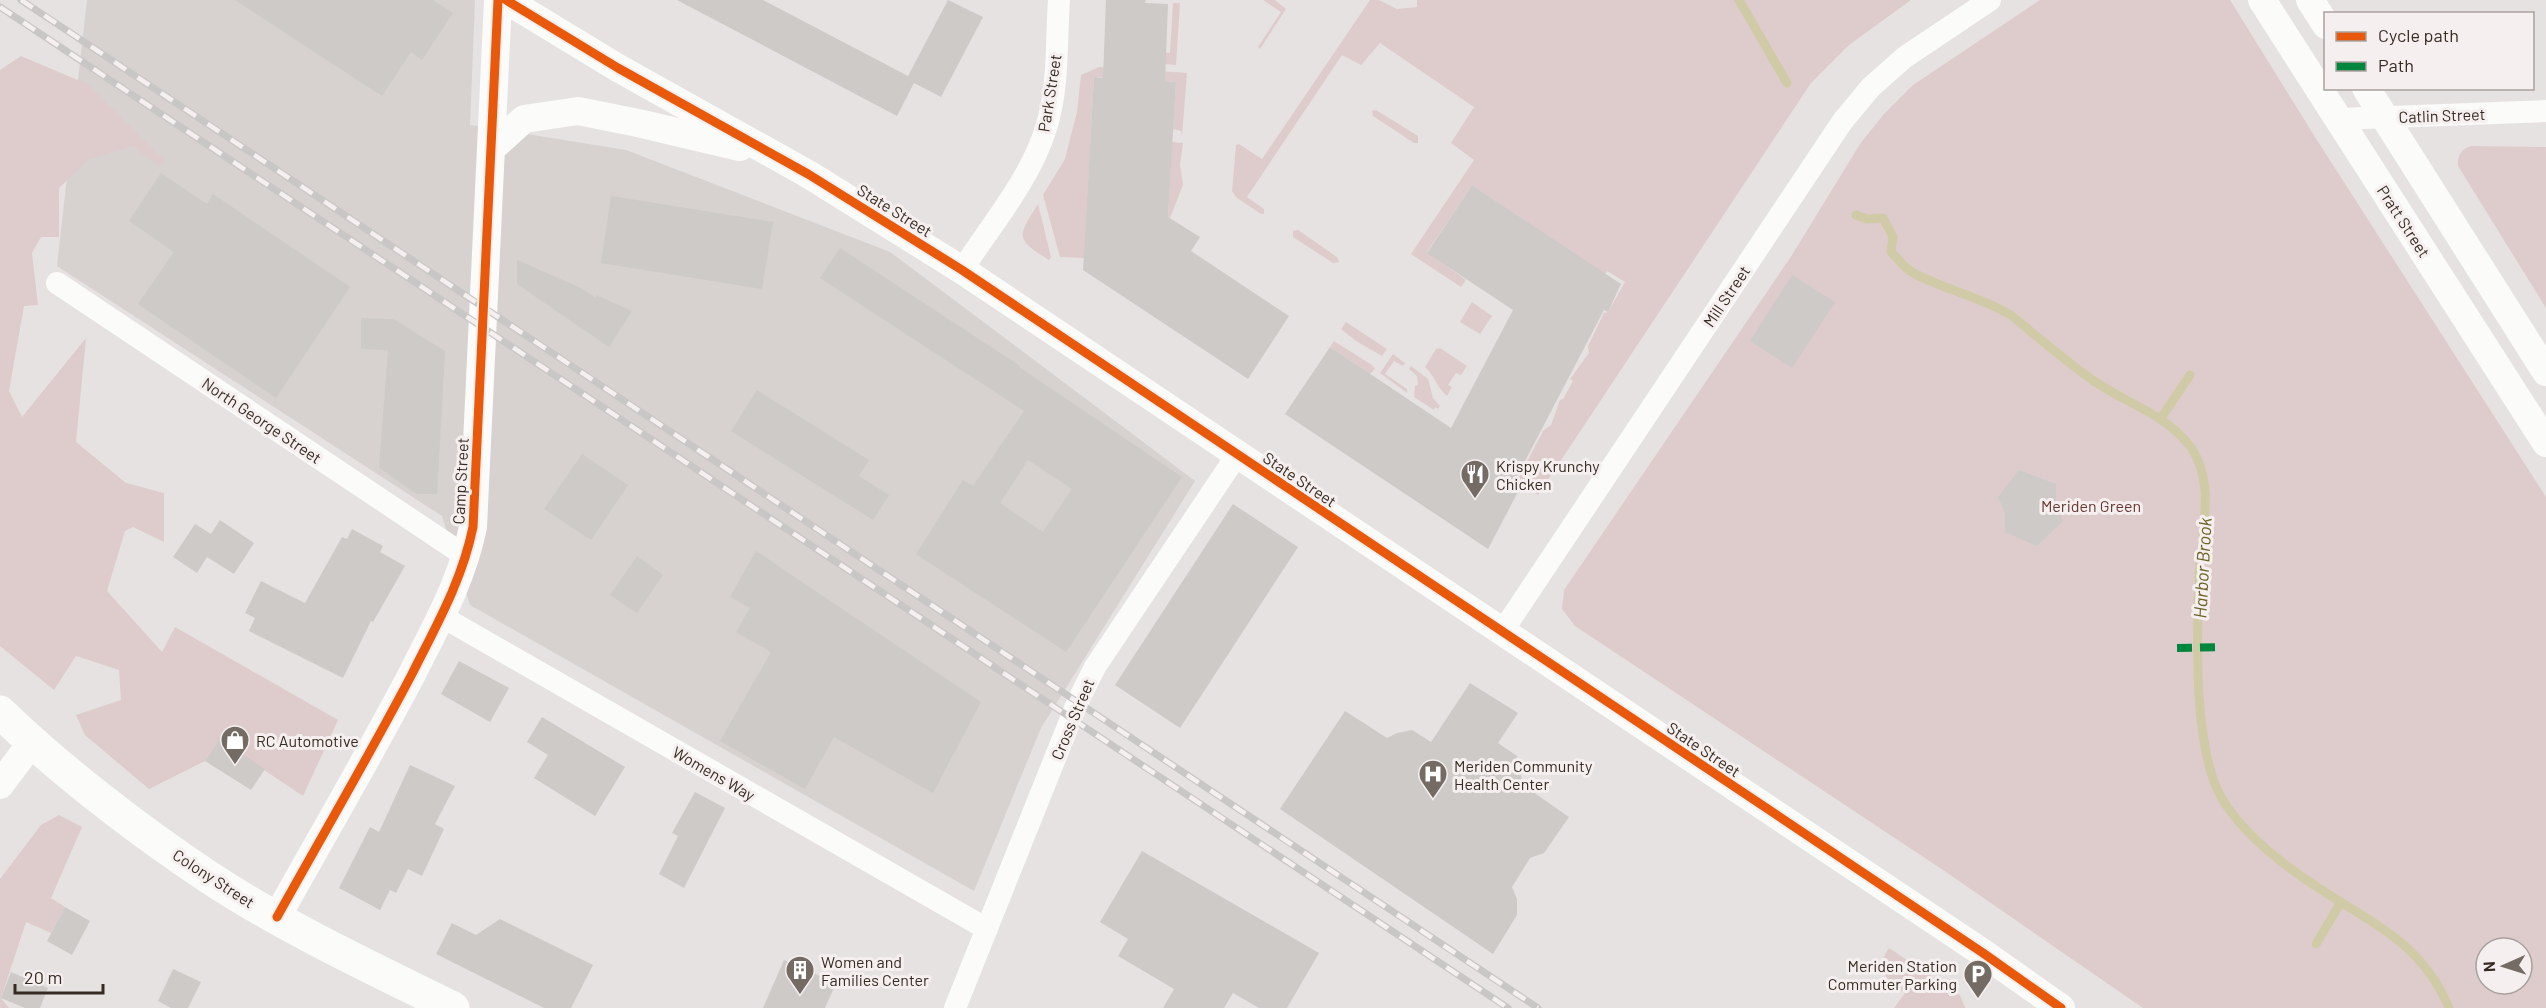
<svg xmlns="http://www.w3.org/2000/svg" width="2546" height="1008" viewBox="0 0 2546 1008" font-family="Barlow,sans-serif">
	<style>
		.built { fill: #d7d1cf }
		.green { fill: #decccc; fill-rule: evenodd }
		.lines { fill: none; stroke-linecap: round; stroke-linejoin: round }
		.stream { stroke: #d1caa6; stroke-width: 9 }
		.building { fill: #cdcac8; fill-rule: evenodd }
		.minor { stroke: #fbfbfa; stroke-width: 22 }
		.tertiary { stroke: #fbfbfa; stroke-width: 28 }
		.secondary { stroke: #fbfbfa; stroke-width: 33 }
		.rail-casing { stroke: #c9c7c6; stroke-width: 7 }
		.rail { stroke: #f5f0ef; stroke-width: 4.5; stroke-dasharray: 14; stroke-linecap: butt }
		.quiet { stroke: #00873e; stroke-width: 8; stroke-dasharray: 15 8; stroke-linecap: butt }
		.cycleway-casing { stroke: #f5f0ef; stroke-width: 13 }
		.cycleway { stroke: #e8590c; stroke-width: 9 }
		.labels { text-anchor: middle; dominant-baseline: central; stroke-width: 6; stroke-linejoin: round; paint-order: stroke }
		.street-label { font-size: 16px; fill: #362b22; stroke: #f5f0ef }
		.poi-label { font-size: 16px; fill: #362b22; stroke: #f5f0ef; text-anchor: start }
		.park-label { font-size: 16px; fill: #683631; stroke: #f5f0ef }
		.water-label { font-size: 18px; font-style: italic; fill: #6b6223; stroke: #f5f0ef }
	</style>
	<rect width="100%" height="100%" fill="#e6e2e1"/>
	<!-- built -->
	<path class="built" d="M 87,0 L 475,0 L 470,125 L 626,150 L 890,252 L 1195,481 L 1041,728 L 974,891 L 470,605 L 442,516 L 57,266 Z"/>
	<!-- green -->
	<path class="green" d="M 1263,0 L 1275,0 L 1286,9 L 1260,49 L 1258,47 L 1281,12 Z
		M 1370,0 L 1379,0 L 1397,9 L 1417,7 L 1417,0 L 1911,0 L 1849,45 L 1811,83 L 1538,495 L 1516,483 L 1543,431 L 1551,425 L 1560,400 L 1563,399 L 1573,381 L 1570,379 L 1589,353 L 1588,346 L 1604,313 L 1608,312 L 1625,282 L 1607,271 L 1605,274 L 1472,185 L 1427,252 L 1466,280 L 1461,287 L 1411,254 L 1474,160 L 1451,143 L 1474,107 L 1380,43 L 1361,65 L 1342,55 L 1247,197 L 1264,209 L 1264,214 L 1261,214 L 1237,198 L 1232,191 L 1236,145 L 1239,144 L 1262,159 Z
		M 2040,0 L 2230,0 L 2315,137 L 2546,497 L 2546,1008 L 2143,1008 L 1943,870 L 1575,626 L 1562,609 L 1564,590 L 1792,255 L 1860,144 L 1884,114 L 1913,85 ZM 2486,948 L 2522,948 L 2522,984 L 2486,984 Z
		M 1173,3 L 1180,3 L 1176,65 L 1152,63 L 1152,52 L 1170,53 Z
		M 21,56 L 87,84 L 166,162 L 158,165 L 132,146 L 88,160 L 59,188 L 59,237 L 41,237 L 32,253 L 38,305 L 24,306 L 9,391 L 22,417 L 86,338 L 76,442 L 126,483 L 164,493 L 164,542 L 133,527 L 125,531 L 107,591 L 162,652 L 175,627 L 338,720 L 303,796 L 219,740 L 205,761 L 149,789 L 85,735 L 76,715 L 121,700 L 119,670 L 76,656 L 54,690 L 0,646 L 0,70 Z
		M 1099,67 L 1187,73 L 1182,136 L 1181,131 L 1173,129 L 1176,82 L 1094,77 L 1084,258 L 1060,257 L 1043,195 L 1065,159 L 1077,112 L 1081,75 Z
		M 1376,110 L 1418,136 L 1418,143 L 1414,143 L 1373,116 L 1372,111 Z
		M 1172,142 L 1183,143 L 1180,165 L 1183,185 L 1170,218 L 1168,217 Z
		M 2471,146 L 2546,147 L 2546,308 L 2458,166 C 2457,156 2461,149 2471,146 Z
		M 1038,204 L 1051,257 L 1049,260 C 1015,239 1017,237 1038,204 Z
		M 1298,230 L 1337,257 L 1339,262 L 1333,263 L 1293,237 L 1293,231 Z
		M 1472,302 L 1492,316 L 1480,334 L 1460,322 Z
		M 1346,322 L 1387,349 L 1382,356 L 1356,341 L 1341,329 Z
		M 1334,341 L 1372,365 L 1375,369 L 1370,374 L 1330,347 Z
		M 1440,348 L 1467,366 L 1461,375 L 1456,373 L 1448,385 L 1452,387 L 1447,396 C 1437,388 1435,376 1425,367 L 1436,349 Z
		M 1393,354 L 1405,363 L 1403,366 L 1394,361 L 1385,374 L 1407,389 L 1407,393 L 1380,373 Z
		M 1411,366 L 1428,379 L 1433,398 L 1440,406 L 1438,409 L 1435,407 L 1434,410 L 1414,397 L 1415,386 L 1418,385 L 1417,376 L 1409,369 Z
		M 59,815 L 82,827 L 51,898 L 65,907 L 51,933 L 26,922 L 1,998 L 9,1008 L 0,1008 L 0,879 L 41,825 Z
		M 1889,948 L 1960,995 L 1965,1008 L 1894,1008 L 1905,993 C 1886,980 1874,970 1889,948 Z"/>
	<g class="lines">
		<!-- stream -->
		<path class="stream" d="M 1739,0 L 1787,83
			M 1856,215 L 1867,219 L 1883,218 L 1893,237 L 1891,252 C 1897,258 1903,266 1910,271 C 1939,288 1975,295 2005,312 C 2014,316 2022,324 2030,331 C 2050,347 2070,364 2091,379 C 2123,402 2164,413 2189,445 C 2217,481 2201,535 2199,576 C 2197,635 2192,758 2226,805 C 2248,837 2282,864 2314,885 C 2369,922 2421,941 2449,1008
			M 2161,418 L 2190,375
			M 2316,944 L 2341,902"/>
	</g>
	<!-- building -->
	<path class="building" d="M 235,0 L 433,0 L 453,13 L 422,60 L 411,52 L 382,96 Z
		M 677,0 L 763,0 L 908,76 L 948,0 L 983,17 L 941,97 L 914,83 L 897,116 Z
		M 1106,0 L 1146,0 L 1145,3 L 1168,4 L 1165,81 L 1176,82 L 1168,217 L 1200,237 L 1191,251 L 1289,316 L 1248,379 L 1083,270 L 1094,77 L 1103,78 Z
		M 161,173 L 207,204 L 213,194 L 350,287 L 276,398 L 138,304 L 174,252 L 129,221 Z
		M 1472,185 L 1621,284 L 1608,312 L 1604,310 L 1513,484 L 1520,488 L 1488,549 L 1285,414 L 1330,347 L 1451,428 L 1513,310 L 1427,253 Z
		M 611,196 L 773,222 L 762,289 L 601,263 Z
		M 840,248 L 1020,366 L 1019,367 L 1182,477 L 1066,652 L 916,554 L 963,480 L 973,486 L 1024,411 L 820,278 ZM 1028,460 L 1072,489 L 1043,532 L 1000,503 Z
		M 517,260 L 581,288 L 596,298 L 596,295 L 632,311 L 609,347 L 517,284 Z
		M 1792,275 L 1835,302 L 1792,368 L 1750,341 Z
		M 361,318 L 393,319 L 445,351 L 437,494 L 417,494 L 379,468 L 388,350 L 361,349 Z
		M 757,390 L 869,460 L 859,476 L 889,495 L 873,520 L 731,431 Z
		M 582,454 L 628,485 L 591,540 L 544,509 Z
		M 2019,470 L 2056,484 L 2056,502 L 2063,521 L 2037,546 L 2005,532 L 2005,512 L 1998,497 Z
		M 1233,504 L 1298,547 L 1180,728 L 1115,685 Z
		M 220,520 L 254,543 L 234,574 L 207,557 L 197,573 L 173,557 L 195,524 L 211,534 Z
		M 352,529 L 383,546 L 380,552 L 405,566 L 373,622 L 371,621 L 343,678 L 249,631 L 255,618 L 245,613 L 261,581 L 305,603 L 342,537 L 347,539 Z
		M 756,551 L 981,702 L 933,793 L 834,737 L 805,789 L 720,741 L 771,652 L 736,632 L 750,608 L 730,597 Z
		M 637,556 L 663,575 L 637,613 L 610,595 Z
		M 459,661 L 509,688 L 490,722 L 441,694 Z
		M 1470,683 L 1518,713 L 1498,743 L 1517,756 L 1523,785 L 1569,817 L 1544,853 L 1530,858 L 1512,887 L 1517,899 L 1517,915 L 1493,954 L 1280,809 L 1345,711 L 1387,738 L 1397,733 L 1412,730 L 1431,742 Z
		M 542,717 L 625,767 L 595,816 L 534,778 L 548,755 L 527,742 Z
		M 219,740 L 265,769 L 251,790 L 205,761 Z
		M 410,765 L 455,786 L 435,824 L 444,829 L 422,876 L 408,869 L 396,893 L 390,890 L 380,910 L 339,888 L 370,827 L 379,832 Z
		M 695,792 L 725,808 L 684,888 L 659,874 L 678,836 L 672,833 Z
		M 1142,851 L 1319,953 L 1287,1008 L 1259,1008 L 1233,993 L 1224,1008 L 1163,1008 L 1174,989 L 1118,956 L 1128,939 L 1100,922 Z
		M 65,907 L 90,921 L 72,955 L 47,941 Z
		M 500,919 L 593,965 L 571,1008 L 544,1008 L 436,954 L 452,923 L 476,935 Z
		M 784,960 L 836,983 L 825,1008 L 763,1008 Z
		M 173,969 L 201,982 L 188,1008 L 171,1008 L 158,1001 Z
		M 11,972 L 48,988 L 40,1008 L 25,1008 L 1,998 Z"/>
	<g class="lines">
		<!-- minor -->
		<path class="minor" d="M 2338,119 L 2546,111
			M 962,270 C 991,225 1030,180 1046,128 C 1059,88 1056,41 1059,0
			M 57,283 L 467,557
			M 441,616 L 987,929
			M 1502,632 L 1842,122 L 1871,87 L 1905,57 L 1990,0
			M 955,1008 L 1078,701 L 1095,667 L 1237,455"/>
		<!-- tertiary -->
		<path class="tertiary" d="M 506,0 L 618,68 L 808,174 L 962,270 L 1983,953 L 2061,1008
			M 2262,0 L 2546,443
			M 2310,0 L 2326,25
			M 2366,88 L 2546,372
			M 491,149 L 524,119 L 578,111 L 638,123 L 740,147
			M 0,785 L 32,742
			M 277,917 C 322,836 369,756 412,674 C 436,626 462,581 473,527 L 498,0"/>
		<!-- secondary -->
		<path class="secondary" d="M 0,712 C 60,770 138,830 207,876 C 284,927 370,967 453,1008"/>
		<!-- rail casing -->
		<g class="rail-casing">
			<path id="rail" d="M 21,0 L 1538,1008
				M 0,7 L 1508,1008"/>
		</g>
		<!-- rail -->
		<use href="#rail" class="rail"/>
		<!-- quiet -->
		<path class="quiet" d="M 2177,648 L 2222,647"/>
		<!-- cycleway casing -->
		<g class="cycleway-casing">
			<path id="cycleway" d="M 506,0 L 618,68 L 808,174 L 962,270 L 1983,953 L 2061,1008
				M 277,917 C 322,836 369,756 412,674 C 436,626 462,581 473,527 L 498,0"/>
		</g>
		<!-- cycleway -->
		<use href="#cycleway" class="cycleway"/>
	</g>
	<!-- icons -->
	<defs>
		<g id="restaurant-pin" transform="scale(1.5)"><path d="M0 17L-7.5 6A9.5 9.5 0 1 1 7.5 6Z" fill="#746b65" stroke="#f5f0ef"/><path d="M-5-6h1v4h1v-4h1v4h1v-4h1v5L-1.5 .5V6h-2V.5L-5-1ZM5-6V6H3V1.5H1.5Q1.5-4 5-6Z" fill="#fff"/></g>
		<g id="shop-pin" transform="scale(1.5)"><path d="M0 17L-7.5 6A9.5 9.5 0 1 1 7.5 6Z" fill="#746b65" stroke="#f5f0ef"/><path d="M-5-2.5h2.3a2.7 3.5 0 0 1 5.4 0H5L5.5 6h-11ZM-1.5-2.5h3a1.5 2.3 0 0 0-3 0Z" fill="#fff"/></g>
		<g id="hospital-pin" transform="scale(1.5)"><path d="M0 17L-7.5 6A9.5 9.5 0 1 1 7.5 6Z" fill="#746b65" stroke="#f5f0ef"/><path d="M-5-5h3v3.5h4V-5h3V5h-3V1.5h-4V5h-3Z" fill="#fff"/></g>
		<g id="building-pin" transform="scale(1.5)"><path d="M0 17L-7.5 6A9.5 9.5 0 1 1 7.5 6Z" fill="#746b65" stroke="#f5f0ef"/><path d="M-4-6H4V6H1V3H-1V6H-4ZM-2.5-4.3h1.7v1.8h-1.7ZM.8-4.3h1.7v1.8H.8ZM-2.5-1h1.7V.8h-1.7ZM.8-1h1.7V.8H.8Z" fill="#fff"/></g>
		<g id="parking-pin" transform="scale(1.5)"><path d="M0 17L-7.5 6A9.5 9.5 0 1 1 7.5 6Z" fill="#746b65" stroke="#f5f0ef"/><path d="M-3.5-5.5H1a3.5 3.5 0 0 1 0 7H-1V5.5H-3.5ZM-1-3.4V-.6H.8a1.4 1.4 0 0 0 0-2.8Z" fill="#fff"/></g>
	</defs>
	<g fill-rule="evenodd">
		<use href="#restaurant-pin" x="1475" y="474"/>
		<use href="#shop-pin" x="235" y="740"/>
		<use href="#hospital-pin" x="1433" y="774"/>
		<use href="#building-pin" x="800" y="970"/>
		<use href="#parking-pin" x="1978" y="974"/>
	</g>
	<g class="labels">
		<!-- street labels -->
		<g class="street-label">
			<text transform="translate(1049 93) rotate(-81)">Park Street</text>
			<text transform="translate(2442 115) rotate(-2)">Catlin Street</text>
			<text transform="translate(895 210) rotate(32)">State Street</text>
			<text transform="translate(2404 221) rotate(57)">Pratt Street</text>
			<text transform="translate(1726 296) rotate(-56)">Mill Street</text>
			<text transform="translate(262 420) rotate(34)">North George Street</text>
			<text transform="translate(1300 479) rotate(34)">State Street</text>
			<text transform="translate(460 481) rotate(-87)">Camp Street</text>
			<text transform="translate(1072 719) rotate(-67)">Cross Street</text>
			<text transform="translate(1704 749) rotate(34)">State Street</text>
			<text transform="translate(714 773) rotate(30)">Womens Way</text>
			<text transform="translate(214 878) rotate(33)">Colony Street</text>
		</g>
		<!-- poi labels -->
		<g class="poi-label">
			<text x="1496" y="465">Krispy Krunchy<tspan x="1496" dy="18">Chicken</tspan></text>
			<text x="256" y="740">RC Automotive</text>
			<text x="1454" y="765">Meriden Community<tspan x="1454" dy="18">Health Center</tspan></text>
			<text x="821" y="961">Women and<tspan x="821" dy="18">Families Center</tspan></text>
			<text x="1957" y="965" text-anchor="end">Meriden Station<tspan x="1957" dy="18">Commuter Parking</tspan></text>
		</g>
		<!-- park labels -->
		<g class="park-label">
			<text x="2091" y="505">Meriden Green</text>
		</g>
		<!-- water labels -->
		<g class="water-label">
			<text transform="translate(2202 568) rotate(-87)">Harbor Brook</text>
		</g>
	</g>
	<!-- legend -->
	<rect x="2324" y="12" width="210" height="78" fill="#f5f0ef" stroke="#a9a19d" stroke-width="1.5"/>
	<rect x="2336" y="32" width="30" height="9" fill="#e8590c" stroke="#a9a19d" stroke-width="1.5"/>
	<text x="2378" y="42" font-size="18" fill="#362b22">Cycle path</text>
	<rect x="2336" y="62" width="30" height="9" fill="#00873e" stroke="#a9a19d" stroke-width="1.5"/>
	<text x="2378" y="72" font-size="18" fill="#362b22">Path</text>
	<!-- north arrow -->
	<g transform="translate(2504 966) rotate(267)"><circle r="28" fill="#f5f0ef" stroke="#a9a19d" stroke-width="1.5"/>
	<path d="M0-4.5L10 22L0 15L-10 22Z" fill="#746b65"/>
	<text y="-9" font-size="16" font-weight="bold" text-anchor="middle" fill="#362b22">N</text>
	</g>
	<!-- scale -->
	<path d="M15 984v9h88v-9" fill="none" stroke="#362b22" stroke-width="3"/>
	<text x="24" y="984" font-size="18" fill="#362b22" stroke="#f5f0ef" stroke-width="4.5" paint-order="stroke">20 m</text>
</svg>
